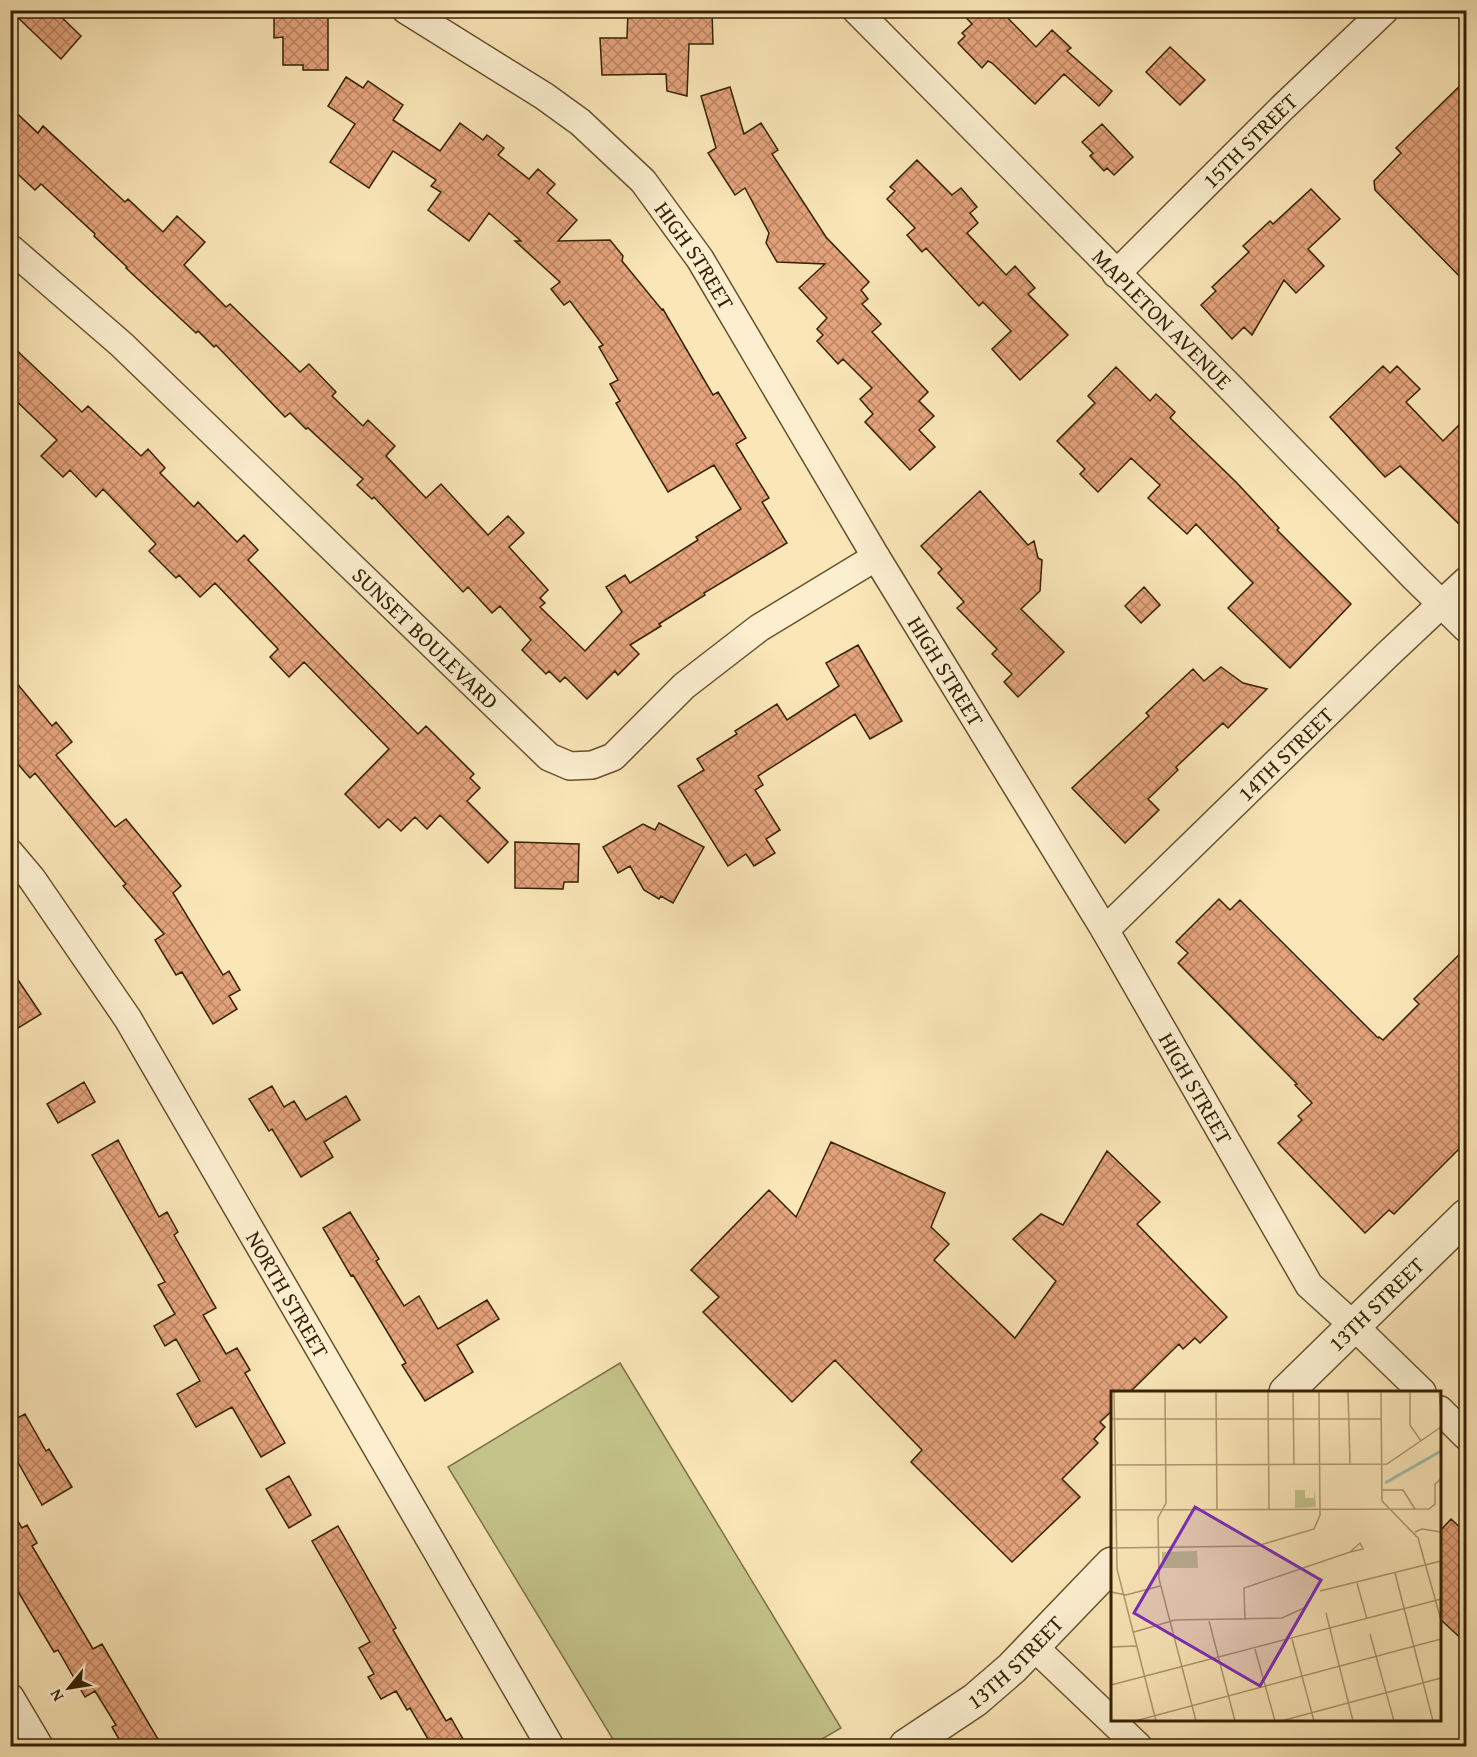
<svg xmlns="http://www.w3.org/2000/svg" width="1477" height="1757" viewBox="0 0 1477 1757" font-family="'Gentium Book Plus',serif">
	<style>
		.green { fill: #c4c38a; stroke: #7d7246; stroke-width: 1.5 }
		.building { fill: url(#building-cross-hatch); stroke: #362101; stroke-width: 1.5 }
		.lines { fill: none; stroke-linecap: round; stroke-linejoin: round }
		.minor-casing { stroke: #67522e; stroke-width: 30 }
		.tertiary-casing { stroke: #67522e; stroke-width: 36 }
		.minor { stroke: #fcefd0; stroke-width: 27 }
		.tertiary { stroke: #fcefd0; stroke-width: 33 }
		.labels { text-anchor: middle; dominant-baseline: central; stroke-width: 4.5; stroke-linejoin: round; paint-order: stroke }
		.street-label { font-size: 22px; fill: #362101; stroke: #fcefd0 }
		.inset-river { fill: none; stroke: #9ec0ae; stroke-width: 3 }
		.inset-road { fill: none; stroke: #ac976e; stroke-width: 1.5 }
		.view { fill: #7b2cbf; fill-opacity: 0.15; stroke: #7b2cbf; stroke-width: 3 }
		.inset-edge { fill: none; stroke: #362101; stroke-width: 3 }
	</style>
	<defs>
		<pattern id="building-cross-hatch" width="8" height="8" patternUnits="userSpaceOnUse" patternTransform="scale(1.5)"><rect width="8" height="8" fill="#e4a37c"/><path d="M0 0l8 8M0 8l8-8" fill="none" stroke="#ba8463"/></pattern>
	</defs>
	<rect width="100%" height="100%" fill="#fae6b7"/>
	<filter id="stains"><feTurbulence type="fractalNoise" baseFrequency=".00333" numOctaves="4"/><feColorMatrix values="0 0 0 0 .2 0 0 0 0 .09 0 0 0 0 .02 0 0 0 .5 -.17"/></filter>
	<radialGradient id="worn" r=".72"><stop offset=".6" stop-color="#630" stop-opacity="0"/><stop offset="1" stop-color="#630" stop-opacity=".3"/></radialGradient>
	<!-- green -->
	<path class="green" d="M 620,1363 L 841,1728 L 810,1746 L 617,1746 L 448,1467 Z"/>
	<!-- building -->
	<path class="building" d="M 10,10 L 54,10 L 81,36 L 61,59 Z
		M 287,10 L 328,10 L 328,70 L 303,70 L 303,65 L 283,65 L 283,37 L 274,38 L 274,17 L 287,16 Z
		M 628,10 L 712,10 L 713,44 L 689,44 L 687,96 L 667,91 L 666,74 L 602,75 L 600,38 L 627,38 Z
		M 959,10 L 1000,10 L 1036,47 L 1052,30 L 1071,48 L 1067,51 L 1112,91 L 1099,106 L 1064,74 L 1035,104 L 992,63 L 988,61 L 982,68 L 958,43 L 965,36 L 962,33 L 972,24 Z
		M 1170,47 L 1205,80 L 1180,105 L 1146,72 Z
		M 346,77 L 363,88 L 368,81 L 403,105 L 393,120 L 440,151 L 460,123 L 483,140 L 487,135 L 504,148 L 498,155 L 529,179 L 538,169 L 555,184 L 547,193 L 577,220 L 558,241 L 610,240 L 623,256 L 622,261 L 662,310 L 663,309 L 713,395 L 718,392 L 746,438 L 736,444 L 769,498 L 762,502 L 787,543 L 704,593 L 705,595 L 659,624 L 661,626 L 630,645 L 639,654 L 618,675 L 615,671 L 587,699 L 565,677 L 560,682 L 549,671 L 546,674 L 522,650 L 531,640 L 500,606 L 492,613 L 468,587 L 463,592 L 374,497 L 372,499 L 357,485 L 363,479 L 308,428 L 306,429 L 290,413 L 285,417 L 216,345 L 214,347 L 198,331 L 196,333 L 126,268 L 127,267 L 94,236 L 95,234 L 41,184 L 35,190 L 10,167 L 10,107 L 38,133 L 43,126 L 125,202 L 128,199 L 163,232 L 177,216 L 205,242 L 184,265 L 226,307 L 230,304 L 300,372 L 309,364 L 336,392 L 332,396 L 363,426 L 368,420 L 395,446 L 386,456 L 426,498 L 441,484 L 488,535 L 508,516 L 524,533 L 509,547 L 548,590 L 540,598 L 545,603 L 540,607 L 585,651 L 622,612 L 606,587 L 625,575 L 630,583 L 698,540 L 696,537 L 741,509 L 714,465 L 668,492 L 616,403 L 620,401 L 610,384 L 618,380 L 599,347 L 603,345 L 570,301 L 564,305 L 551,289 L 560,282 L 515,241 L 521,241 L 489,213 L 469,241 L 428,210 L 441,192 L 431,186 L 436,180 L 393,151 L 369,188 L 330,162 L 355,124 L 328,106 Z
		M 1467,79 L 1467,284 L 1375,190 L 1374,181 L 1401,153 L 1396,148 Z
		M 730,87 L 744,134 L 761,123 L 778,150 L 772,154 L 826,237 L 869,282 L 861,290 L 868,299 L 862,304 L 881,324 L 872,332 L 928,392 L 919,401 L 934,416 L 919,430 L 935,447 L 910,470 L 865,422 L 873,414 L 860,399 L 872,388 L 843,359 L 838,364 L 817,341 L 823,335 L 817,329 L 827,318 L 799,288 L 825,264 L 777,262 L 766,243 L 769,233 L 745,188 L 735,195 L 708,153 L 716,148 L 701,96 Z
		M 1102,124 L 1133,157 L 1114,175 L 1107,168 L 1104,171 L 1090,156 L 1093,153 L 1082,142 Z
		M 917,160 L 952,195 L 961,188 L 977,207 L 970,213 L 978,223 L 967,233 L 1006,275 L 1015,266 L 1035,288 L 1028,294 L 1068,335 L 1020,380 L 992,349 L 1011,331 L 983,302 L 979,306 L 926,248 L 922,252 L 907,235 L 915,228 L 887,199 L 895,191 L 890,187 Z
		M 1311,189 L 1340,219 L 1308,249 L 1324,266 L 1296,293 L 1284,280 L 1252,335 L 1244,327 L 1232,339 L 1201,305 L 1216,291 L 1212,287 L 1249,252 L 1243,246 L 1270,221 L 1273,224 Z
		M 10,344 L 82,412 L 88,406 L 141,456 L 148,449 L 165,468 L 160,473 L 194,507 L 198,502 L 237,542 L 244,535 L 258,550 L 248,560 L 343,658 L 418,734 L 426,726 L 474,774 L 470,778 L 480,788 L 467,801 L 508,842 L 488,863 L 440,815 L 427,829 L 415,817 L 401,831 L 388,819 L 379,828 L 345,794 L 389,749 L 304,662 L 289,677 L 270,657 L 278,649 L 215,583 L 200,597 L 179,575 L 176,578 L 149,551 L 156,544 L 103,489 L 96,497 L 70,470 L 63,477 L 41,456 L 57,440 L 10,395 Z
		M 1383,366 L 1390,373 L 1397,366 L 1420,389 L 1406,402 L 1443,441 L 1467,417 L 1467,532 L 1400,466 L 1385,477 L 1330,417 Z
		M 1116,367 L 1150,401 L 1156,394 L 1175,412 L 1170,418 L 1236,482 L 1279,528 L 1277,530 L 1351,604 L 1290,668 L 1228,608 L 1253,583 L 1196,524 L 1187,534 L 1148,498 L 1160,485 L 1131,458 L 1098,492 L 1080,474 L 1085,469 L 1057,441 L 1095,403 L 1088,396 Z
		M 980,491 L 1028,545 L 1034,541 L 1038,558 L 1042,560 L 1040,591 L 1021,609 L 1064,652 L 1018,697 L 1004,682 L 1012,674 L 992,654 L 997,649 L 957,608 L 964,602 L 938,573 L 942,569 L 921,546 Z
		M 1144,587 L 1160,605 L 1141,623 L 1125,606 Z
		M 858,645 L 902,721 L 870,739 L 855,714 L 758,776 L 763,785 L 755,790 L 780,830 L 766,839 L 775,853 L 754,866 L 746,854 L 728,866 L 678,786 L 704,770 L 697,759 L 737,734 L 735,731 L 777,704 L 787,720 L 839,686 L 826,663 Z
		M 1221,667 L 1243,683 L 1267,689 L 1228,728 L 1223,723 L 1176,767 L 1178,770 L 1148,799 L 1159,810 L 1125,843 L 1072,788 L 1149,716 L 1146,713 L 1193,669 L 1204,681 Z
		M 10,675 L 52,726 L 56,722 L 72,742 L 56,755 L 115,827 L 126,819 L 181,886 L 173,893 L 223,975 L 229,971 L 240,990 L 229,996 L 237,1009 L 213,1024 L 182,972 L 176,975 L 155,940 L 164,934 L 123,886 L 126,884 L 35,773 L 30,778 L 10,755 Z
		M 659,823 L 704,847 L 673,903 L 661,896 L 659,899 L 644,890 L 630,866 L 618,873 L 603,847 L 643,824 L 655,830 Z
		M 515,842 L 579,844 L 578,882 L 564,882 L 563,889 L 515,888 Z
		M 1219,899 L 1230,910 L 1240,900 L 1378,1038 L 1379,1037 L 1383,1040 L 1419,1004 L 1414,999 L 1467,947 L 1467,1141 L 1394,1214 L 1389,1210 L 1365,1233 L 1278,1143 L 1302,1120 L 1298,1116 L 1312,1103 L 1295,1085 L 1297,1084 L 1178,963 L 1188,953 L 1176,942 Z
		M 10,968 L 41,1014 L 10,1033 Z
		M 84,1082 L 95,1102 L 58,1123 L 47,1104 Z
		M 272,1086 L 284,1107 L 294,1101 L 306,1120 L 346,1096 L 360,1120 L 324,1142 L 333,1157 L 301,1177 L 272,1129 L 269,1131 L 249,1099 Z
		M 118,1140 L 159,1217 L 167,1212 L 178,1232 L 174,1235 L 216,1308 L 203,1315 L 226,1354 L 237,1348 L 250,1370 L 245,1373 L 285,1443 L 261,1457 L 232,1407 L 196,1427 L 177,1394 L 200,1381 L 176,1339 L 165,1346 L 154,1326 L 175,1314 L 158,1285 L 165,1282 L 92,1155 Z
		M 831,1142 L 945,1193 L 931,1227 L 949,1244 L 934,1260 L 1015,1338 L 1056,1281 L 1013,1239 L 1041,1214 L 1063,1225 L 1107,1151 L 1160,1202 L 1137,1224 L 1227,1317 L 1200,1343 L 1195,1338 L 1183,1349 L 1179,1344 L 1130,1392 L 1113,1392 L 1113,1410 L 1100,1422 L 1105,1427 L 1094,1439 L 1098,1443 L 1062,1479 L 1080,1497 L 1012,1562 L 911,1462 L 922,1450 L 835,1360 L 792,1402 L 703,1312 L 719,1297 L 691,1270 L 769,1190 L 796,1217 Z
		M 350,1212 L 379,1259 L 376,1261 L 404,1306 L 419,1296 L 438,1329 L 487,1300 L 499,1319 L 457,1345 L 473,1372 L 425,1401 L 402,1365 L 406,1363 L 353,1275 L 351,1276 L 323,1228 Z
		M 25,1414 L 46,1451 L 49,1449 L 72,1487 L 42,1505 L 10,1448 L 10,1422 Z
		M 289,1476 L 311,1515 L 289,1528 L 266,1489 Z
		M 10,1508 L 22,1528 L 27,1525 L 37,1543 L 32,1546 L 93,1649 L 102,1644 L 162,1746 L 123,1746 L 112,1727 L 116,1725 L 95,1691 L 85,1697 L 58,1650 L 54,1652 L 10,1578 Z
		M 1451,1519 L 1467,1534 L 1467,1644 L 1440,1619 L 1440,1531 Z
		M 338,1526 L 396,1628 L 393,1630 L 446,1721 L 451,1718 L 467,1746 L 432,1746 L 410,1708 L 407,1710 L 396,1691 L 381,1699 L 368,1677 L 374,1674 L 359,1648 L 370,1642 L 312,1541 Z"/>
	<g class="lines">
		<!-- minor casing -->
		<g class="minor-casing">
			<g id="minor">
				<path id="s1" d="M 406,10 L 544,96 L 580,122 L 643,181 L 700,259 L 876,557 L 1105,930 L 1309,1285 L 1354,1326 L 1422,1392"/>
				<path id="s2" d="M 856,10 L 1233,390 L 1413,576 L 1466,628"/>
				<path id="s3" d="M 10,248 L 121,344 L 549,757 L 570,766 L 592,765 L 613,757 L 684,686 L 759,628 L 876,557"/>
				<path id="s4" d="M 1116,274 L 1280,110 L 1385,10"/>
				<path id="s5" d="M 10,853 L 32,879 L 128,1019 L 550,1746"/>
				<path id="s6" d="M 1105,930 L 1386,656 L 1466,581"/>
				<path d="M 1440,1410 L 1466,1436"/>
				<path d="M 1032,1645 L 1138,1746"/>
				<path d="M 10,1697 L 39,1746"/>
			</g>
		</g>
		<!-- tertiary casing -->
		<g class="tertiary-casing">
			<g id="tertiary">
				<path id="s7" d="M 1286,1392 L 1466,1216"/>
				<path id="s8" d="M 906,1746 L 975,1700 L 1012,1668 L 1112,1564"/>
			</g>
		</g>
		<!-- minor -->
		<use href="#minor" class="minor"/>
		<!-- tertiary -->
		<use href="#tertiary" class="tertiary"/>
	</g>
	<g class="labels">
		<!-- street labels -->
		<g class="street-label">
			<text stroke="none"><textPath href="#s4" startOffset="189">15TH STREET</textPath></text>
			<text stroke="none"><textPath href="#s1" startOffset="384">HIGH STREET</textPath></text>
			<text stroke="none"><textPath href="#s2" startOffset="435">MAPLETON AVENUE</textPath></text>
			<text stroke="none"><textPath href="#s3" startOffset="570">SUNSET BOULEVARD</textPath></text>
			<text stroke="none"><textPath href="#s1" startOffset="870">HIGH STREET</textPath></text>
			<text stroke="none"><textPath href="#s6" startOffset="252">14TH STREET</textPath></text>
			<text stroke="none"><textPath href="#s1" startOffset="1356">HIGH STREET</textPath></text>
			<text stroke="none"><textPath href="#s5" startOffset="522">NORTH STREET</textPath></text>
			<text stroke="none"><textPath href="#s7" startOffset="126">13TH STREET</textPath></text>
			<text stroke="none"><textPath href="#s8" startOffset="138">13TH STREET</textPath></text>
		</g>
	</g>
	<!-- overview -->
	<g transform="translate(1111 1391)">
		<rect width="330" height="330" fill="#fae6b7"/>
		<path d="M 203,98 L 205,116 L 184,117 L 184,99 L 194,99 L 194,107 L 203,107 ZM 86,160 L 87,177 L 51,177 L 51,161 Z" fill="#c4c38a"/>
		<path class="inset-river" d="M 274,92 L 330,60"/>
		<path class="inset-road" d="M 3,0 L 6,178 L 45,330M 54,0 L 55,112 L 47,127 L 48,188 L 85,330M 105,0 L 106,119M 157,0 L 158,119M 182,0 L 183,73M 237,0 L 239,73M 270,0 L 271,110 L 307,147 L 330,229M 299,0 L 299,34 L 310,50M 328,0 L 330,24M 0,28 L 270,28M 0,74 L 276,73 L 330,36M 271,99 L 292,99 L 304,118M 0,119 L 318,118 L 324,113 L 324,93 L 330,88M 304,141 L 311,138 L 330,141M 249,152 L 252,158 L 239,161 L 248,153 ZM 0,157 L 146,155 L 203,138 L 209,124 L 208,0M 284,182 L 322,330M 246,192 L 256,228M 209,200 L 330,170M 0,201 L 15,204 L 49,195M 215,222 L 242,330M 134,229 L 133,197 L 239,161M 98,230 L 124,330M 23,241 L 64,229 L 171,227 L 193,217M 259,243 L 283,330M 181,248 L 203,330M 0,256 L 26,255M 144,258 L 164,330M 0,294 L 330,208M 24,330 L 330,248M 170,330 L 330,287"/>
		<path class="view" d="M 84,116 L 210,189 L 149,295 L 23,222 Z"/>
		<rect width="330" height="330" class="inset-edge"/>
	</g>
	<!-- margin -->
	<rect width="1477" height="1757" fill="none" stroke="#fae6b7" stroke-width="36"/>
	<rect x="12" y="12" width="1453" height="1733" fill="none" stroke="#362101" stroke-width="3"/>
	<rect x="18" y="18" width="1441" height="1721" fill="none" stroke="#362101" stroke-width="1.5"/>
	<!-- north arrow -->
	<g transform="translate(69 1688) rotate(240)" stroke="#fcefd0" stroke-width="4.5" paint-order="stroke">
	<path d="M0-4.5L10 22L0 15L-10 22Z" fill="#362101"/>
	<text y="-9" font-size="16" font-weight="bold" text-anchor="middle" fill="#362101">N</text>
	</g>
	<rect width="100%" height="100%" filter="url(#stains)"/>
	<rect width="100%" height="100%" fill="url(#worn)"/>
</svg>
